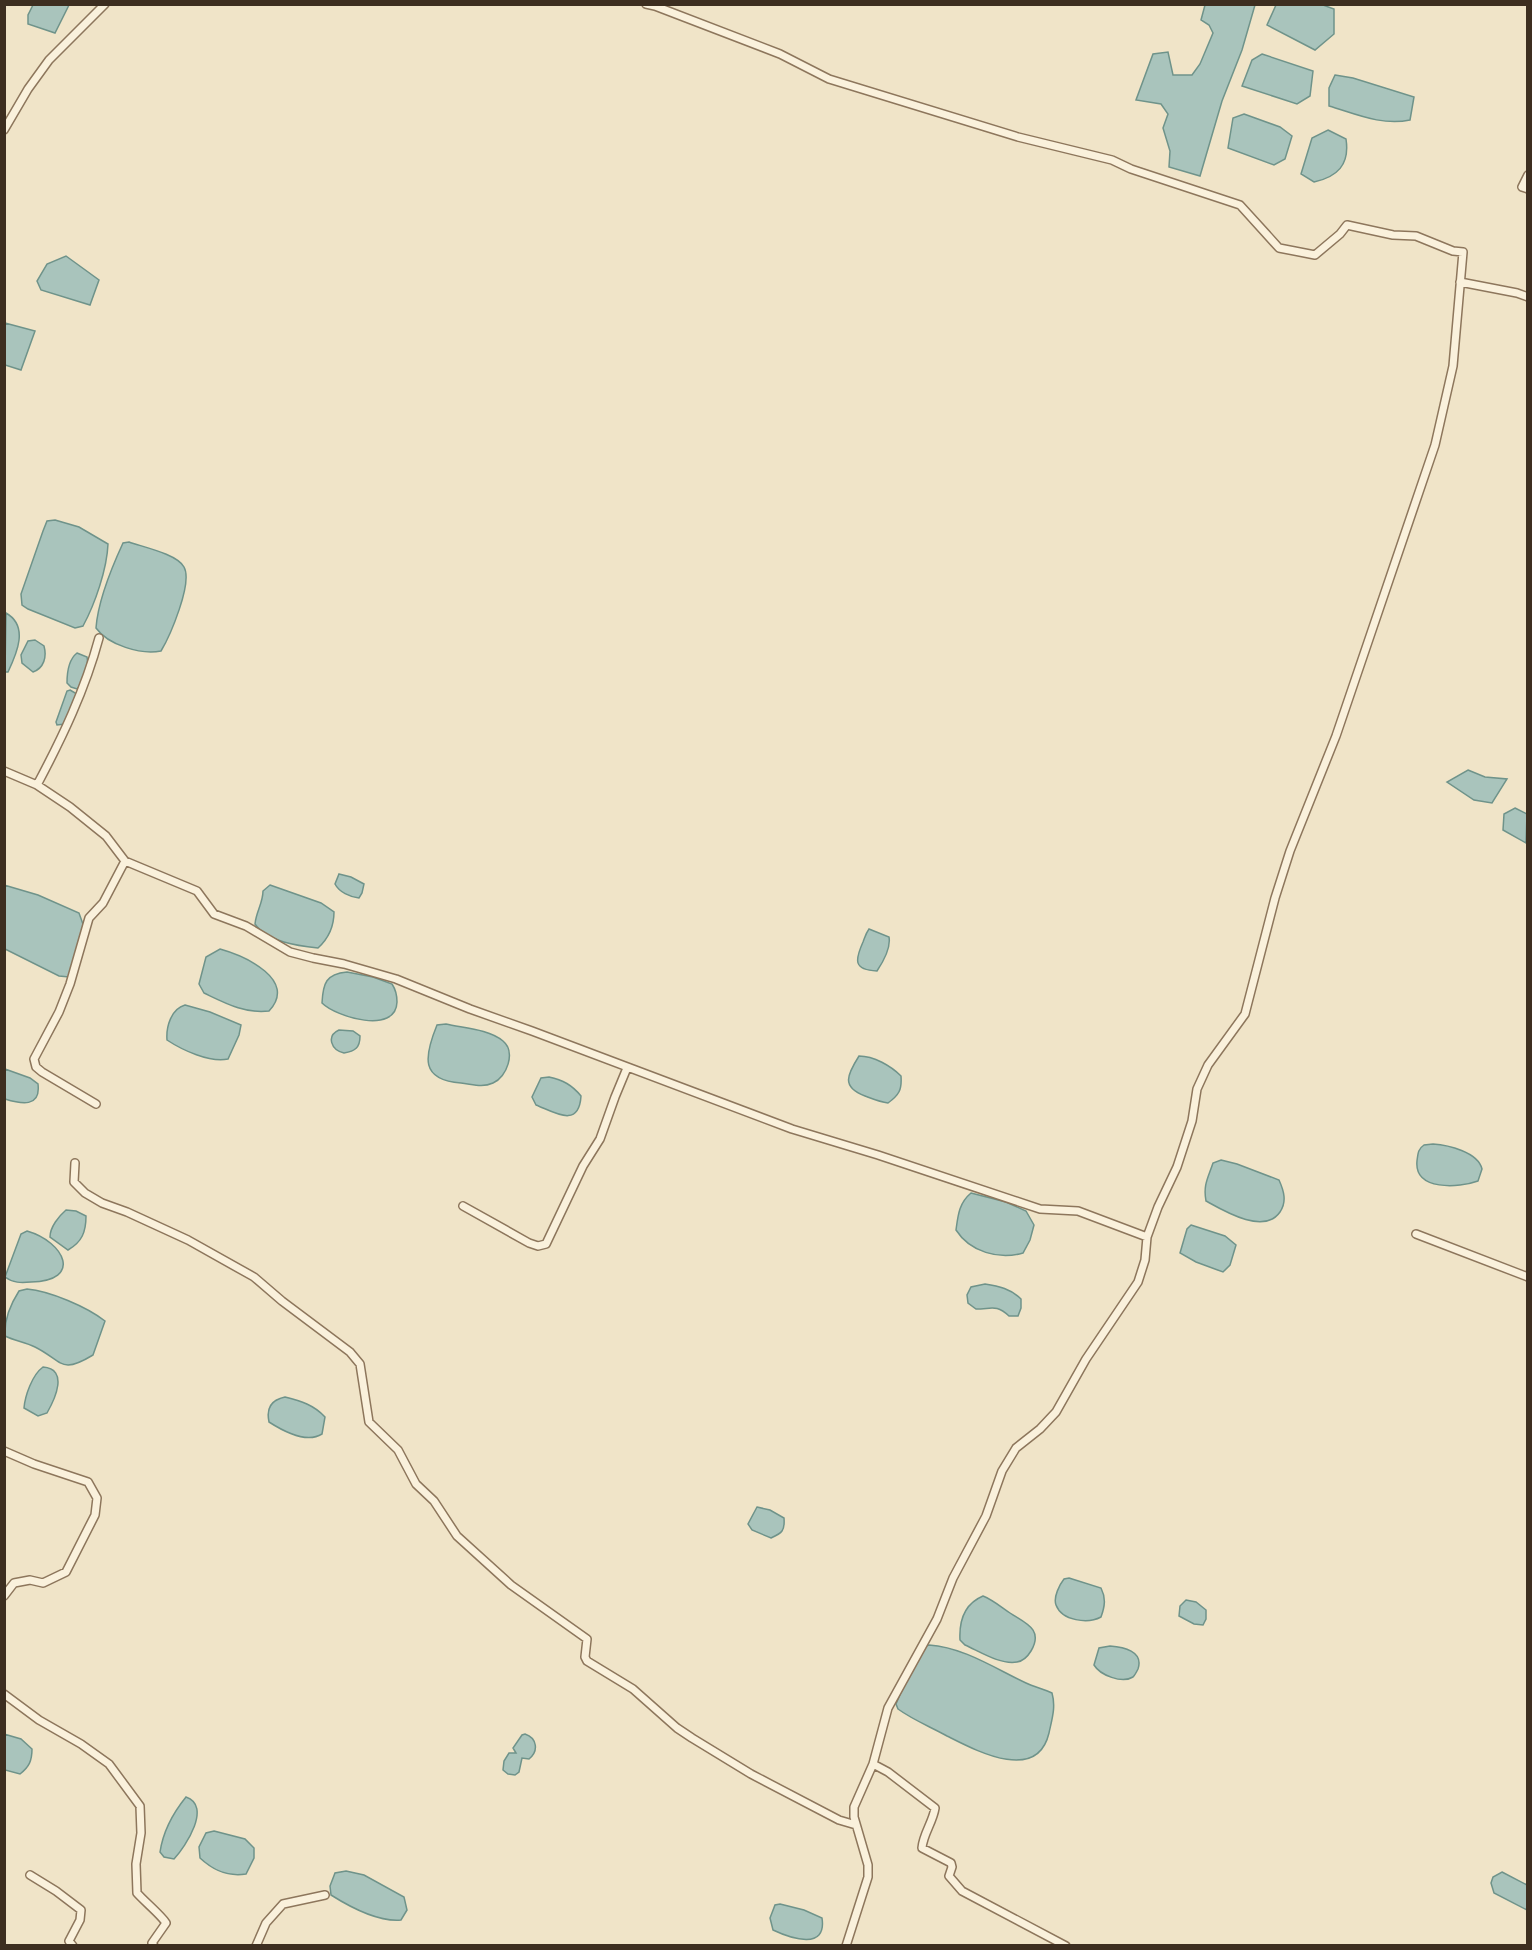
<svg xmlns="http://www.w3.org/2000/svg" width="1532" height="1950" viewBox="0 0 1532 1950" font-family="'Crimson Pro',serif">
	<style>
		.water { fill: #a9c4bc; stroke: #6f938a; stroke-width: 1.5 }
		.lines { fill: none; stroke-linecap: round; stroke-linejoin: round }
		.minor-casing { stroke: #8d765c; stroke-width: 10 }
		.minor { stroke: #faf1dc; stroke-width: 7 }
	</style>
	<rect width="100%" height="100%" fill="#f0e4c8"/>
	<!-- water -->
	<path class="water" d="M 33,5 L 69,5 L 55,33 L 28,24 L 28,15 Z
		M 1205,5 L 1255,5 L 1242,50 L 1222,101 L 1200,176 L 1169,167 L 1170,151 L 1163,128 L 1168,114 L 1161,104 L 1136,100 L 1153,54 L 1168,52 L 1173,75 L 1192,75 L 1200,64 L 1213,33 L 1209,25 L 1201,20 Z
		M 1276,5 L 1323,5 L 1334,9 L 1334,34 L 1315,50 L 1267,25 Z
		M 1262,54 L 1313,71 L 1310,96 L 1297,104 L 1242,86 L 1252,60 Z
		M 1335,75 L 1353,78 L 1414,97 L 1410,120 C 1382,126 1356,114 1329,106 L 1329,88 Z
		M 1244,114 L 1280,127 L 1292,136 L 1285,159 L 1274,165 L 1228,148 L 1233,118 Z
		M 1328,130 L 1346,139 C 1350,165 1337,177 1314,182 L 1301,174 L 1312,138 Z
		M 66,256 L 99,280 L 90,305 L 41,290 L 37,281 L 47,264 Z
		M 5,323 L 35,331 L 21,370 L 5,365 Z
		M 55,520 L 79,527 L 108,544 C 107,569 95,604 83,626 L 75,628 L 28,609 L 22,605 L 21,594 L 43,531 L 47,521 Z
		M 129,542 C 143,547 177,554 184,567 C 193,583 170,636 161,651 C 141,655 108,645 96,628 C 98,600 111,569 123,543 Z
		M 6,613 C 29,626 17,653 8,672 L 5,672 Z
		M 35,640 L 44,646 C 47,657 44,668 33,672 L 22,663 L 21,655 L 28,641 Z
		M 77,653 L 87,657 C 89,667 84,682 77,689 L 71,687 L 67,683 C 67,673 68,660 77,653 Z
		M 70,690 L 77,694 L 76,698 L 65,724 L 57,725 L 56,722 L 67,691 Z
		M 1468,770 L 1485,777 L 1507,779 L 1492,803 L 1474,800 L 1447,782 Z
		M 1515,808 L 1527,814 L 1526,843 L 1503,830 L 1504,814 Z
		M 339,874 L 351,877 L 364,884 L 362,893 L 359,898 C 350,897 339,892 335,884 Z
		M 4,885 L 38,895 L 79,913 L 84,927 L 69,977 L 59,976 L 5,949 Z
		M 270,885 L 321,903 L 334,912 C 334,927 329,938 318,948 C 299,946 267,942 255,924 C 256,912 263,903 263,891 Z
		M 869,929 L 889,937 C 891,948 883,962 877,971 C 853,970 855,960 863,942 C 865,937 866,933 869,929 Z
		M 220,949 C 245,956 298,980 269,1011 C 245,1014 225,1003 204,993 L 199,984 L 206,957 Z
		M 347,972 L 373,977 L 392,984 C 396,990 397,995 397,1002 C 396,1035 336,1017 322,1003 C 323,983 326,974 347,972 Z
		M 185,1005 L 210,1012 L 241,1025 L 239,1035 L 228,1059 C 210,1063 182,1050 167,1040 C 166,1027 171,1009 185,1005 Z
		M 446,1024 C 463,1028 489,1029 503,1041 C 516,1052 507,1077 493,1083 C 482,1088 472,1084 461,1083 C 420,1080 424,1057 437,1025 Z
		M 339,1030 L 353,1031 L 360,1036 C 360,1048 355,1051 344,1053 C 331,1050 326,1036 339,1030 Z
		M 859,1056 C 874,1056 891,1066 901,1076 C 902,1090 899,1095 888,1103 C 880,1102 873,1099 865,1096 C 841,1087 847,1075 859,1056 Z
		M 5,1069 L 30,1078 L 38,1084 C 41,1108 21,1104 5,1099 Z
		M 549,1077 C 563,1080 572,1085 581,1096 C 579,1129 554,1112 536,1105 L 532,1097 L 541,1078 Z
		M 1433,1144 C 1448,1145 1478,1152 1482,1169 L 1478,1181 C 1459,1188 1414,1191 1417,1161 C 1418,1153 1418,1149 1424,1145 Z
		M 1221,1160 L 1237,1164 L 1279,1180 C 1284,1191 1287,1202 1280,1212 C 1264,1235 1224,1211 1206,1201 C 1203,1185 1208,1178 1213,1163 Z
		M 971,1193 L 1006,1202 L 1026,1211 L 1034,1225 L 1030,1240 L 1023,1253 C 999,1260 970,1252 956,1230 C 958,1215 959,1203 971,1193 Z
		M 66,1210 L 76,1211 L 86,1216 C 86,1232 82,1242 68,1250 L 50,1237 C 50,1227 59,1216 66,1210 Z
		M 1191,1225 L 1225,1236 L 1236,1245 L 1230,1265 L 1223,1272 L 1196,1262 L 1180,1253 L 1187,1229 Z
		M 27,1231 C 65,1242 83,1281 31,1282 C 21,1283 13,1283 5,1277 L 21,1234 Z
		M 985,1284 C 999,1286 1011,1289 1021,1299 L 1021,1308 L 1018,1316 L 1009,1316 C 996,1304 992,1309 976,1309 L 968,1303 L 967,1295 L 971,1287 Z
		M 27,1289 C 50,1291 87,1307 105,1321 L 93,1355 C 60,1375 63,1361 35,1347 C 25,1342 15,1341 5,1336 C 4,1320 10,1305 19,1291 Z
		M 43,1367 C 69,1369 55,1399 47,1413 L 38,1416 L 24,1408 C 25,1396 32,1375 43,1367 Z
		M 285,1397 C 301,1401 314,1405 325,1417 L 322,1434 C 306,1444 283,1431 269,1422 C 266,1408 271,1400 285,1397 Z
		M 757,1507 L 770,1510 L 784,1518 C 785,1531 782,1533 771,1538 L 752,1530 L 748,1524 Z
		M 1069,1578 L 1101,1588 C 1106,1598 1105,1606 1101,1617 C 1088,1624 1062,1621 1056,1605 C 1053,1597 1060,1584 1064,1579 Z
		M 983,1596 C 993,1600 1001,1607 1010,1613 C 1025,1623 1044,1629 1031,1651 C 1028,1656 1023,1661 1017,1662 C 1000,1665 979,1651 965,1645 L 960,1640 C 959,1621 964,1604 983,1596 Z
		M 1186,1600 L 1196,1602 L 1206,1610 L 1206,1619 L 1203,1625 L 1194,1624 L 1179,1616 L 1180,1606 Z
		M 929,1645 C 963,1647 996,1669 1026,1683 C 1034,1687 1044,1689 1052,1693 C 1056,1707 1052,1719 1049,1733 C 1037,1784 975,1750 947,1736 C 931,1727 913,1720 898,1709 L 896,1704 L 904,1685 L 926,1646 Z
		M 1110,1646 C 1123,1647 1144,1651 1138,1669 C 1137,1671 1135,1675 1133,1677 C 1122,1684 1100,1675 1094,1665 L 1099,1648 Z
		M 4,1734 L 21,1739 L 32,1749 C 32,1761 29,1767 20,1774 L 5,1770 Z
		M 525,1734 C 537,1738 539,1751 529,1759 L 522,1758 L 519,1772 L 515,1775 L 508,1774 L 503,1770 L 504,1761 L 509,1753 L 516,1753 L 513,1748 L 522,1735 Z
		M 186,1797 C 212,1806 186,1846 174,1859 L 164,1857 L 160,1852 C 163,1832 173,1813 186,1797 Z
		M 214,1831 L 245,1839 L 254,1848 L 254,1858 L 246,1874 C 228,1877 214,1871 200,1858 L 199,1847 L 206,1833 Z
		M 346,1871 L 364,1875 L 404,1897 L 407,1910 L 401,1920 C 378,1922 350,1907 331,1895 L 330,1886 L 335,1873 Z
		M 1502,1872 L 1527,1885 L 1527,1910 L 1494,1893 L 1491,1883 L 1493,1877 Z
		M 780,1904 L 804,1910 L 822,1918 C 827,1950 792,1939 773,1930 L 770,1918 L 775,1905 Z"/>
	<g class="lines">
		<!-- minor casing -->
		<g class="minor-casing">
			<path id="minor" d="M 646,4 L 655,6 L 780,54 L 829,79 L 1018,137 L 1112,160 L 1131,169 L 1240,205 L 1279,248 L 1315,255 L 1340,234 L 1347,225 L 1393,235 L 1416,236 L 1453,251 L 1463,252 L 1453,366 L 1435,445 L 1336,736 L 1290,851 L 1275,898 L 1245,1014 L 1208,1065 L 1197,1089 L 1192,1121 L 1177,1167 L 1158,1207 L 1147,1237 L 1145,1260 L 1138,1282 L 1086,1359 L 1056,1412 L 1040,1429 L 1016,1448 L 1002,1471 L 986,1516 L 953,1578 L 937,1619 L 888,1708 L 873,1764 L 854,1807 L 854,1817 L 868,1865 L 868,1877 L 846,1946
				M 4,130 L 28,89 L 49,60 L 105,4
				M 1528,175 L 1522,187 L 1528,189
				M 1460,282 L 1517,293 L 1528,297
				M 4,771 L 37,785 L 70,807 L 106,836 L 125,861 L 197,891 L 214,914 L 246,926 L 290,952 L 313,958 L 344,964 L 396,979 L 470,1009 L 532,1031 L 792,1129 L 878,1155 L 1040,1209 L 1078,1211 L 1147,1237
				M 37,785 C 62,738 85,690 99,638
				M 96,1104 L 42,1072 L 36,1067 L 34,1059 L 59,1012 L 70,984 L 89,918 L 103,903 L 125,861
				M 75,1163 L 74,1182 L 85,1193 L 102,1203 L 127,1212 L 188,1240 L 254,1277 L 282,1301 L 350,1352 L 360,1364 L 369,1422 L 398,1450 L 416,1484 L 434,1501 L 457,1536 L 511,1585 L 587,1639 L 585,1657 L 587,1661 L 633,1689 L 677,1728 L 692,1738 L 751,1774 L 839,1820 L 856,1825
				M 463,1206 L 529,1243 L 538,1246 L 546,1244 L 583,1166 L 600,1139 L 615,1097 L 627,1068
				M 1416,1234 L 1528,1277
				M 4,1451 L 34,1464 L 88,1482 L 97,1498 L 95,1515 L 66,1572 L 43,1583 L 30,1580 L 14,1583 L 4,1596
				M 4,1694 L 39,1720 L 81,1744 L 109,1764 L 140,1806 L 141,1833 L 136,1864 L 137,1893 C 144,1901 162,1916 166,1923 L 152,1943 L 154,1946
				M 873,1764 L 888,1772 L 935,1808 C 933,1822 923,1834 922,1848 L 951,1863 L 952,1867 L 949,1876 L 962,1891 L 1066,1946
				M 30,1875 L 56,1891 L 81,1910 L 80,1920 L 69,1941 L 73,1946
				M 256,1946 L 266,1923 L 283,1904 L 325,1895"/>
		</g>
		<!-- minor -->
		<use href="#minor" class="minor"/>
	</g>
	<!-- border -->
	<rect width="1532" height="1950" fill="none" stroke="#3d2e20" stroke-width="12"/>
</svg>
